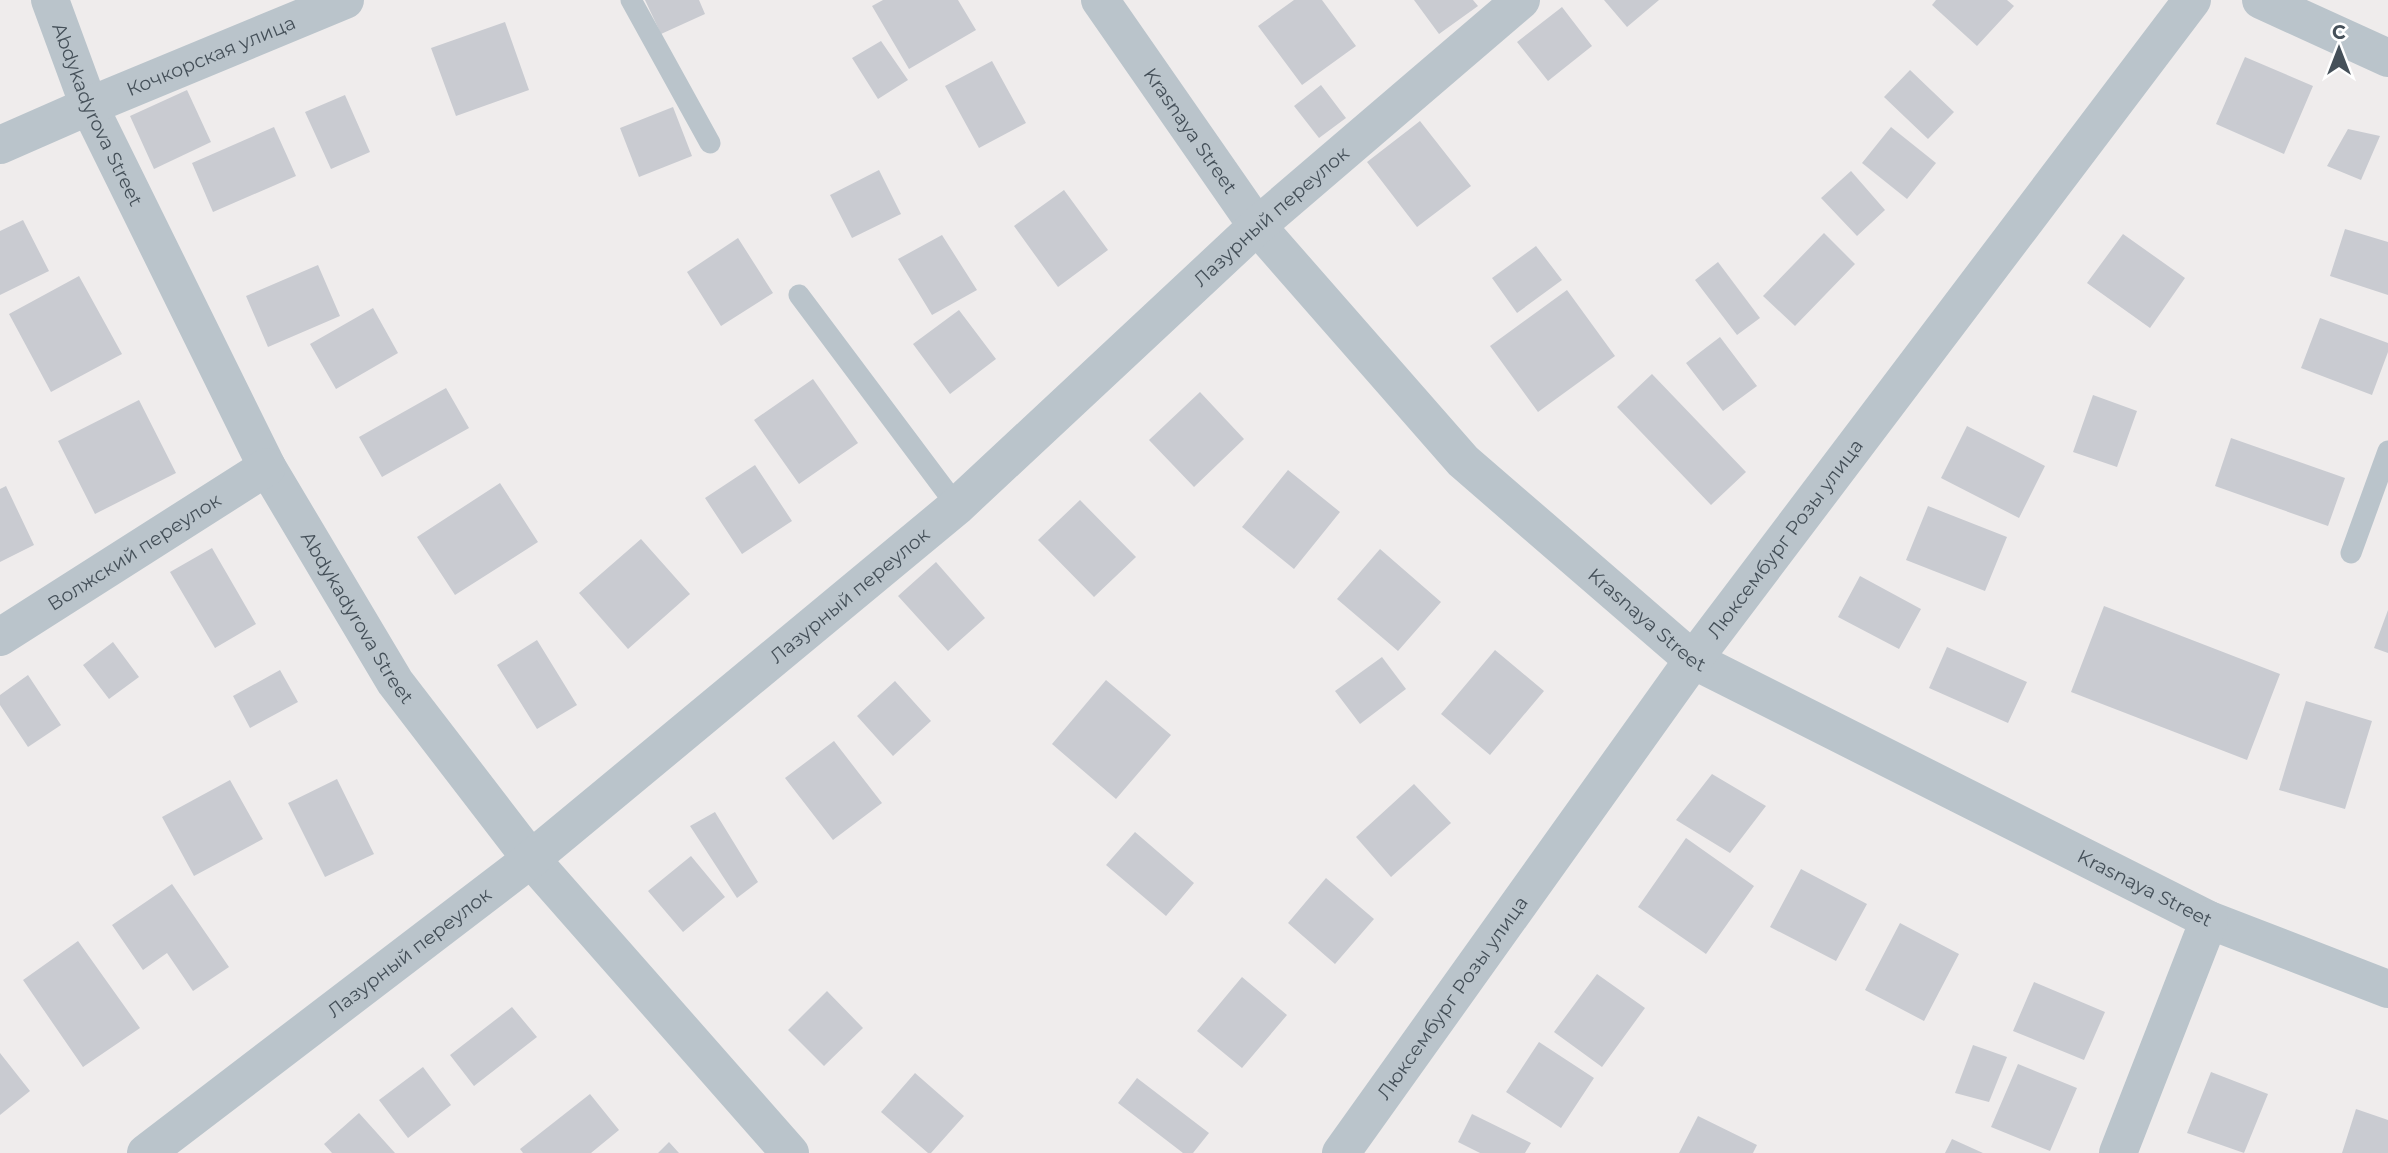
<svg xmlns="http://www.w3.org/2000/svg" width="2388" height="1153" viewBox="0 0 2388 1153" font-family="Montserrat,sans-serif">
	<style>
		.building { fill: #c9cbd1 }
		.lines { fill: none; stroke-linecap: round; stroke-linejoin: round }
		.service { stroke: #bac4cb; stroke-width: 21 }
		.minor { stroke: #bac4cb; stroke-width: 38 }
		.labels { text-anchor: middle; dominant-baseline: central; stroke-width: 5; stroke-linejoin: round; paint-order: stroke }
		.street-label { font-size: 19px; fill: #455059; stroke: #fff }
	</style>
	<rect width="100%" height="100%" fill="#efecec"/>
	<!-- building -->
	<path class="building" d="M 645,0 L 699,0 L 705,14 L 661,34 Z
		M 883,0 L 958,0 L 976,30 L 909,69 L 872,6 Z
		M 1294,0 L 1322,0 L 1356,46 L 1302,85 L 1258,26 Z
		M 1414,0 L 1473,0 L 1478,6 L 1439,34 Z
		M 1604,0 L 1659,0 L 1627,27 Z
		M 1936,0 L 2007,0 L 2014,6 L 1977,46 L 1932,5 Z
		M 1562,7 L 1592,46 L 1548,81 L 1517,42 Z
		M 505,22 L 529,90 L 456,116 L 431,48 Z
		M 881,41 L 908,80 L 878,99 L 852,58 Z
		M 2245,57 L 2313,86 L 2284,154 L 2216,124 Z
		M 992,61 L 1026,123 L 979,148 L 945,86 Z
		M 1910,70 L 1954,112 L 1928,139 L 1884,97 Z
		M 1321,85 L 1346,118 L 1319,138 L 1294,106 Z
		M 187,90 L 211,142 L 154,169 L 130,116 Z
		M 345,95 L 370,152 L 331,169 L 305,112 Z
		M 673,107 L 692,156 L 639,177 L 620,128 Z
		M 1420,121 L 1471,186 L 1417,227 L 1367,162 Z
		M 274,127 L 296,176 L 213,212 L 192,163 Z
		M 1891,127 L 1936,163 L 1907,199 L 1862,163 Z
		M 2348,129 L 2380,136 L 2361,180 L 2327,166 Z
		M 879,170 L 901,214 L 852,238 L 830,195 Z
		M 1851,171 L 1885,210 L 1857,236 L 1821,198 Z
		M 1064,190 L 1108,250 L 1058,287 L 1014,226 Z
		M 23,220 L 49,271 L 0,295 L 0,231 Z
		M 2345,229 L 2388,242 L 2388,295 L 2330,276 Z
		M 1824,233 L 1855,264 L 1795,326 L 1763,296 Z
		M 2123,234 L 2185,278 L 2150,328 L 2087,283 Z
		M 942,235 L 977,290 L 932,315 L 898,259 Z
		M 738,238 L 773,293 L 721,326 L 687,272 Z
		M 1536,246 L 1562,280 L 1517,313 L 1492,278 Z
		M 1718,262 L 1760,318 L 1737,335 L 1695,280 Z
		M 318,265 L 340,316 L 268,347 L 246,296 Z
		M 79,276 L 122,354 L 51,392 L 9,314 Z
		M 1567,290 L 1615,356 L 1538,412 L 1490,346 Z
		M 373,308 L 398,353 L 336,389 L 310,344 Z
		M 959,310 L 996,359 L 950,394 L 913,344 Z
		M 2320,318 L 2388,343 L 2388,352 L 2372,395 L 2301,368 Z
		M 1720,337 L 1757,386 L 1723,411 L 1686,363 Z
		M 1652,374 L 1746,472 L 1711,505 L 1617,407 Z
		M 813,379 L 858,443 L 799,484 L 754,420 Z
		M 446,388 L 469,428 L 382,477 L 359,437 Z
		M 1200,392 L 1244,439 L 1194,487 L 1149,440 Z
		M 2093,395 L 2137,411 L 2117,467 L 2073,452 Z
		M 139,400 L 176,473 L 95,514 L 58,441 Z
		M 1967,426 L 2045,466 L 2019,518 L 1941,478 Z
		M 2231,438 L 2345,478 L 2328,526 L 2215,486 Z
		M 755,465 L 792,521 L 742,554 L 705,498 Z
		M 1288,470 L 1340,512 L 1294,569 L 1242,527 Z
		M 500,483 L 538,542 L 455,595 L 417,537 Z
		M 6,486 L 34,545 L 0,562 L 0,489 Z
		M 1080,500 L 1136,557 L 1094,597 L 1038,540 Z
		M 1928,506 L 2007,537 L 1985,591 L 1906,560 Z
		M 641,539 L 690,594 L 628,649 L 579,593 Z
		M 212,548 L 256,624 L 215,648 L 170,572 Z
		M 1380,549 L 1441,602 L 1398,651 L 1337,599 Z
		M 936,562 L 985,618 L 948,651 L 898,596 Z
		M 1860,576 L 1921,609 L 1899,649 L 1838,617 Z
		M 2104,606 L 2280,674 L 2247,760 L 2071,692 Z
		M 2388,610 L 2388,653 L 2374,648 Z
		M 537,640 L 577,705 L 537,729 L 497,665 Z
		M 113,642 L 139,677 L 109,699 L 83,665 Z
		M 1947,647 L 2027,682 L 2008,723 L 1929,688 Z
		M 1495,650 L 1544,691 L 1490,755 L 1441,714 Z
		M 1382,657 L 1406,689 L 1360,724 L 1335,691 Z
		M 280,670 L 298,702 L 250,728 L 233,696 Z
		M 28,675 L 61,725 L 28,747 L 0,705 L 0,695 Z
		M 1106,680 L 1171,735 L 1116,799 L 1052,744 Z
		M 895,681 L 931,721 L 893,756 L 857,716 Z
		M 2306,701 L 2372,721 L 2345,809 L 2279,790 Z
		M 834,741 L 882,803 L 833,840 L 785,778 Z
		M 1712,774 L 1766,806 L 1730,853 L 1676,820 Z
		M 337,779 L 374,854 L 325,877 L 288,803 Z
		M 230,780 L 263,839 L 194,876 L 162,817 Z
		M 1414,784 L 1451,823 L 1391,877 L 1356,837 Z
		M 715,812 L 758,882 L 737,898 L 690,826 Z
		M 1135,832 L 1194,883 L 1166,916 L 1106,865 Z
		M 1686,838 L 1754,886 L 1706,954 L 1638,907 Z
		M 691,856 L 725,897 L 683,932 L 648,891 Z
		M 1801,869 L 1867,904 L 1836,961 L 1770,927 Z
		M 1326,878 L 1374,919 L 1335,964 L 1288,923 Z
		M 172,884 L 229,967 L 193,991 L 167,953 L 143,970 L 112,925 Z
		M 1900,923 L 1959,954 L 1924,1021 L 1865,990 Z
		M 78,941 L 140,1028 L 83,1067 L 23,980 Z
		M 1597,974 L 1645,1008 L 1602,1067 L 1554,1032 Z
		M 1242,977 L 1287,1015 L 1242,1068 L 1197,1031 Z
		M 2034,982 L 2105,1012 L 2084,1060 L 2013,1031 Z
		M 827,991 L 863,1028 L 824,1066 L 788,1030 Z
		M 512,1007 L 537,1037 L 474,1086 L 450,1055 Z
		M 1539,1042 L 1594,1078 L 1561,1128 L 1506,1092 Z
		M 1973,1045 L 2007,1057 L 1989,1102 L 1955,1093 Z
		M 0,1053 L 30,1091 L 0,1115 Z
		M 2018,1064 L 2077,1088 L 2050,1151 L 1991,1127 Z
		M 423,1067 L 451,1105 L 408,1138 L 379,1100 Z
		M 2211,1072 L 2268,1094 L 2244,1153 L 2187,1133 Z
		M 915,1073 L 964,1116 L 931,1153 L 928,1153 L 881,1112 Z
		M 1137,1078 L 1209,1133 L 1193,1153 L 1183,1153 L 1118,1103 Z
		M 590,1094 L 619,1130 L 591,1153 L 523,1153 L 520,1149 Z
		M 2356,1109 L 2388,1120 L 2388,1153 L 2342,1153 Z
		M 359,1113 L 395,1153 L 332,1153 L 324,1144 Z
		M 1472,1114 L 1531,1143 L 1525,1153 L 1480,1153 L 1458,1142 Z
		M 1698,1116 L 1757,1145 L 1753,1153 L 1679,1153 Z
		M 1952,1139 L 1983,1153 L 1945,1153 Z
		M 669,1142 L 679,1153 L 658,1153 Z"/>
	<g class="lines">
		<!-- service -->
		<path class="service" d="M 631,0 L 710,143
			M 799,295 L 957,506
			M 2351,553 L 2388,451"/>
		<!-- minor -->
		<g class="minor">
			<path id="s1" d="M 50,0 L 89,106 L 267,467 L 395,682 L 531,859 L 790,1153"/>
			<path id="s2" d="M 1100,0 L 1257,226 L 1463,461 L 1693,660 L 2209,920 L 2388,989"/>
			<path d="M 2261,0 L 2388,58"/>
			<path id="s3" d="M 0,145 L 89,106 L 345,0"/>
			<path id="s4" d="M 0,637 L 267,467"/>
			<path id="s5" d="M 146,1153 L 531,859 L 957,506 L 1257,226 L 1521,0"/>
			<path id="s6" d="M 1341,1153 L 1693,660 L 2192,0"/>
			<path d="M 2118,1153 L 2209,920"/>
		</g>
	</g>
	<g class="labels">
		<!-- street labels -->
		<g class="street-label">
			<text stroke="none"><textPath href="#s3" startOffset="229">Кочкорская улица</textPath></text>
			<text stroke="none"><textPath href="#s1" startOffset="124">Abdykadyrova Street</textPath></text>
			<text stroke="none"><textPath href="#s2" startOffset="159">Krasnaya Street</textPath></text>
			<text stroke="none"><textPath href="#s5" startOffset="1465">Лазурный переулок</textPath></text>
			<text stroke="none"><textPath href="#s6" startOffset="758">Люксембург Розы улица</textPath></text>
			<text stroke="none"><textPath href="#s4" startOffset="159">Волжский переулок</textPath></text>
			<text stroke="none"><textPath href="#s5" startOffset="898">Лазурный переулок</textPath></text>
			<text stroke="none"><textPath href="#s1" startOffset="691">Abdykadyrova Street</textPath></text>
			<text stroke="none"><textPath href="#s2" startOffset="831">Krasnaya Street</textPath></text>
			<text stroke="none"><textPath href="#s2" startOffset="1398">Krasnaya Street</textPath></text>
			<text stroke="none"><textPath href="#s5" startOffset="331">Лазурный переулок</textPath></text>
			<text stroke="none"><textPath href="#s6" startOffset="191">Люксембург Розы улица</textPath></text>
		</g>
	</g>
	<!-- north arrow -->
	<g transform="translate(2339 49)" stroke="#ffffff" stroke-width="5" paint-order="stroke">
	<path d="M0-5L12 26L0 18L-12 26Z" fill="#455059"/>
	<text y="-10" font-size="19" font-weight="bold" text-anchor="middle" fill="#455059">С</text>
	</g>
</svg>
